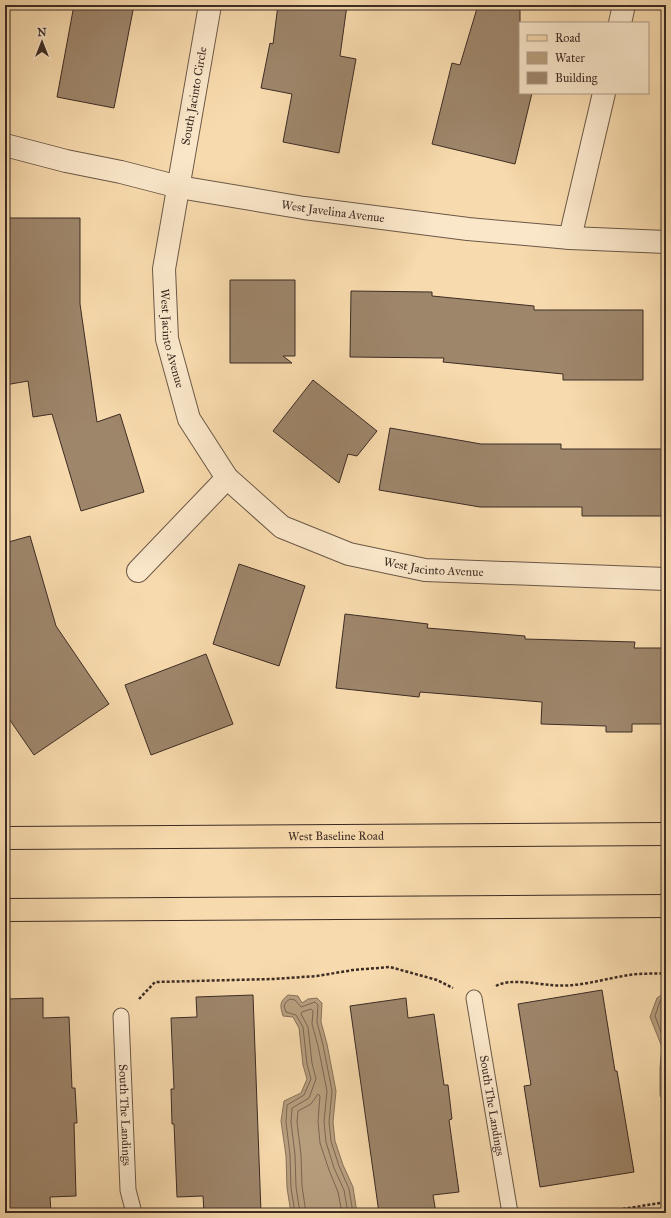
<svg xmlns="http://www.w3.org/2000/svg" width="671" height="1218" viewBox="0 0 671 1218" font-family="'IM FELL Great Primer',serif">
	<style>
		.water { fill: #b89f7e; stroke: #87715a }
		.lines { fill: none; stroke-linecap: round; stroke-linejoin: round }
		.shore { stroke: #7a6651; stroke-width: 1 }
		.building { fill: #9e866b; stroke: #3d2c24 }
		.lane-casing { stroke: #6c5846; stroke-width: 17 }
		.street-casing { stroke: #6c5846; stroke-width: 24 }
		.primary-casing { stroke: #3d2c24; stroke-width: 24 }
		.path { stroke: #3d2c24; stroke-width: 2.5; stroke-dasharray: 3 2; stroke-linecap: butt }
		.lane { stroke: #fae7ca; stroke-width: 15 }
		.street { stroke: #fae7ca; stroke-width: 22 }
		.primary { stroke: #f7daad; stroke-width: 22 }
		.labels { text-anchor: middle; dominant-baseline: central; stroke-width: 4; stroke-linejoin: round; paint-order: stroke }
		.street-label { font-size: 12px; fill: #3d2c24; stroke: #fae7ca }
	</style>
	<rect width="100%" height="100%" fill="#f7daad"/>
	<filter id="stains"><feTurbulence type="fractalNoise" baseFrequency=".005" numOctaves="4"/><feColorMatrix values="0 0 0 0 .2 0 0 0 0 .09 0 0 0 0 .02 0 0 0 .5 -.17"/></filter>
	<radialGradient id="worn" r=".72"><stop offset=".6" stop-color="#630" stop-opacity="0"/><stop offset="1" stop-color="#630" stop-opacity=".3"/></radialGradient>
	<!-- water -->
	<path class="water" d="M 666,992 L 666,1108 L 660,1095 L 660,1068 L 662,1047 L 650,1017 L 657,998 Z
		M 288,995 L 298,996 L 302,1003 L 308,999 L 317,998 L 322,1003 L 321,1022 L 327,1044 L 336,1091 L 333,1122 L 335,1141 L 343,1165 L 353,1187 L 357,1213 L 291,1213 L 287,1188 L 286,1156 L 281,1121 L 284,1101 L 301,1093 L 307,1079 L 303,1065 L 299,1028 L 293,1017 L 283,1016 C 280,1006 279,1002 288,995 Z"/>
	<g class="lines">
		<!-- shore -->
		<path class="shore" d="M 666,997 L 660,1001 L 655,1016 L 666,1045
			M 666,1051 C 664,1063 661,1087 666,1098
			M 295,1213 L 291,1188 L 290,1155 L 286,1122 L 287,1105 L 304,1095 L 311,1079 L 307,1064 L 303,1027 L 296,1015 L 286,1012 L 284,1006 L 286,1002 L 290,999 L 295,1000 L 301,1007 L 315,1002 L 318,1005 L 317,1022 L 323,1045 L 332,1091 L 329,1122 L 331,1141 L 339,1166 L 349,1189 L 353,1213
			M 300,1213 L 296,1187 L 295,1155 L 291,1122 L 292,1108 L 309,1098 L 316,1079 L 312,1063 L 308,1027 L 301,1014 L 302,1012 L 311,1009 L 313,1011 L 312,1024 L 318,1046 L 327,1091 L 324,1122 L 326,1142 L 334,1168 L 344,1190 L 348,1213
			M 306,1213 L 302,1186 L 301,1155 L 297,1122 L 298,1111 L 311,1104 L 318,1094 L 320,1096 L 318,1121 L 320,1143 L 329,1170 L 338,1192 L 342,1213"/>
	</g>
	<!-- building -->
	<path class="building" d="M 74,5 L 134,5 L 114,108 L 57,97 Z
		M 278,5 L 347,5 L 340,56 L 356,59 L 339,153 L 283,142 L 292,94 L 261,88 L 270,43 L 273,44 Z
		M 478,5 L 520,5 L 520,93 L 532,93 L 515,164 L 432,144 L 452,63 L 460,65 Z
		M 9,218 L 80,218 L 80,304 L 97,422 L 120,414 L 144,492 L 81,511 L 52,414 L 33,417 L 28,381 L 5,385 L 5,338 L 9,337 Z
		M 230,280 L 295,280 L 295,356 L 283,356 L 292,363 L 230,363 Z
		M 351,291 L 432,292 L 432,296 L 534,306 L 534,310 L 643,310 L 643,380 L 563,380 L 563,374 L 443,362 L 444,358 L 350,357 Z
		M 313,380 L 377,431 L 357,456 L 348,454 L 339,483 L 273,431 Z
		M 390,428 L 481,444 L 561,444 L 561,449 L 666,449 L 666,516 L 582,516 L 582,507 L 480,507 L 379,490 Z
		M 30,536 L 56,626 L 109,704 L 34,755 L 5,713 L 5,543 Z
		M 239,564 L 305,586 L 279,666 L 213,644 Z
		M 345,614 L 428,624 L 427,628 L 525,636 L 525,639 L 635,642 L 634,648 L 666,648 L 666,724 L 632,724 L 632,732 L 606,732 L 606,726 L 541,724 L 542,702 L 420,692 L 419,697 L 336,688 Z
		M 206,654 L 233,724 L 151,755 L 125,685 Z
		M 602,990 L 615,1071 L 617,1071 L 634,1172 L 540,1187 L 524,1086 L 531,1085 L 518,1004 Z
		M 253,995 L 261,1213 L 204,1213 L 203,1196 L 177,1197 L 174,1124 L 172,1124 L 171,1089 L 174,1089 L 171,1018 L 197,1017 L 196,997 Z
		M 43,998 L 43,1018 L 69,1017 L 72,1088 L 75,1088 L 77,1123 L 74,1123 L 76,1196 L 50,1197 L 51,1213 L 5,1213 L 5,999 Z
		M 406,998 L 408,1018 L 434,1014 L 444,1085 L 448,1085 L 452,1119 L 449,1120 L 459,1192 L 433,1195 L 436,1213 L 379,1213 L 350,1006 Z"/>
	<g class="lines">
		<!-- lane casing -->
		<g class="lane-casing">
			<g id="lane">
				<path id="s1" d="M 474,998 L 510,1213"/>
				<path id="s2" d="M 121,1016 L 128,1190 L 134,1213"/>
			</g>
		</g>
		<!-- street casing -->
		<g class="street-casing">
			<g id="street">
				<path id="s3" d="M 210,5 L 164,269 L 167,339 L 189,419 L 227,478 L 282,527 L 349,554 L 425,570 L 666,579"/>
				<path d="M 620,23 L 624,5"/>
				<path id="s4" d="M 5,145 L 66,161 L 121,172 L 179,187 L 304,208 L 468,229 L 570,238 L 666,242"/>
				<path d="M 570,238 L 604,93"/>
				<path d="M 138,571 L 227,478"/>
			</g>
		</g>
		<!-- primary casing -->
		<g class="primary-casing">
			<g id="primary">
				<path id="s5" d="M 5,838 L 666,834"/>
				<path d="M 5,910 L 666,906"/>
			</g>
		</g>
		<!-- path -->
		<path class="path" d="M 496,986 C 510,978 535,984 551,985 C 577,988 603,979 629,975 C 641,973 654,974 666,973
			M 139,999 L 155,982 L 274,979 L 317,976 L 353,970 L 390,967 L 437,980 L 453,988
			M 598,1213 L 666,1202"/>
		<!-- lane -->
		<use href="#lane" class="lane"/>
		<!-- street -->
		<use href="#street" class="street"/>
		<!-- primary -->
		<use href="#primary" class="primary"/>
	</g>
	<g class="labels">
		<!-- street labels -->
		<g class="street-label">
			<text transform="translate(194 96) rotate(-80)">South Jacinto Circle</text>
			<text stroke="none"><textPath href="#s4" startOffset="335">West Javelina Avenue</textPath></text>
			<text stroke="none"><textPath href="#s3" startOffset="338">West Jacinto Avenue</textPath></text>
			<text stroke="none"><textPath href="#s3" startOffset="723">West Jacinto Avenue</textPath></text>
			<text stroke="none"><textPath href="#s5" startOffset="331">West Baseline Road</textPath></text>
			<text stroke="none"><textPath href="#s1" startOffset="109">South The Landings</textPath></text>
			<text stroke="none"><textPath href="#s2" startOffset="99">South The Landings</textPath></text>
		</g>
	</g>
	<!-- margin -->
	<rect width="671" height="1218" fill="none" stroke="#f7daad" stroke-width="20"/>
	<rect x="6" y="6" width="659" height="1206" fill="none" stroke="#3d2c24" stroke-width="2"/>
	<rect x="10" y="10" width="651" height="1198" fill="none" stroke="#3d2c24"/>
	<!-- legend -->
	<rect x="519" y="22" width="130" height="72" fill="#fae7ca" stroke="#ae9c88"/>
	<rect x="527" y="35" width="20" height="6" fill="#f7daad" stroke="#ae9c88"/>
	<text x="555" y="42" font-size="12" fill="#3d2c24">Road</text>
	<rect x="527" y="52" width="20" height="12" fill="#b89f7e" stroke="#ae9c88"/>
	<text x="555" y="62" font-size="12" fill="#3d2c24">Water</text>
	<rect x="527" y="72" width="20" height="12" fill="#9e866b" stroke="#ae9c88"/>
	<text x="555" y="82" font-size="12" fill="#3d2c24">Building</text>
	<!-- north arrow -->
	<g transform="translate(42 42)" stroke="#fae7ca" stroke-width="3" paint-order="stroke">
	<path d="M0-3L7 15L0 10L-7 15Z" fill="#3d2c24"/>
	<text y="-6" font-size="11" font-weight="bold" text-anchor="middle" fill="#3d2c24">N</text>
	</g>
	<rect width="100%" height="100%" filter="url(#stains)"/>
	<rect width="100%" height="100%" fill="url(#worn)"/>
</svg>
